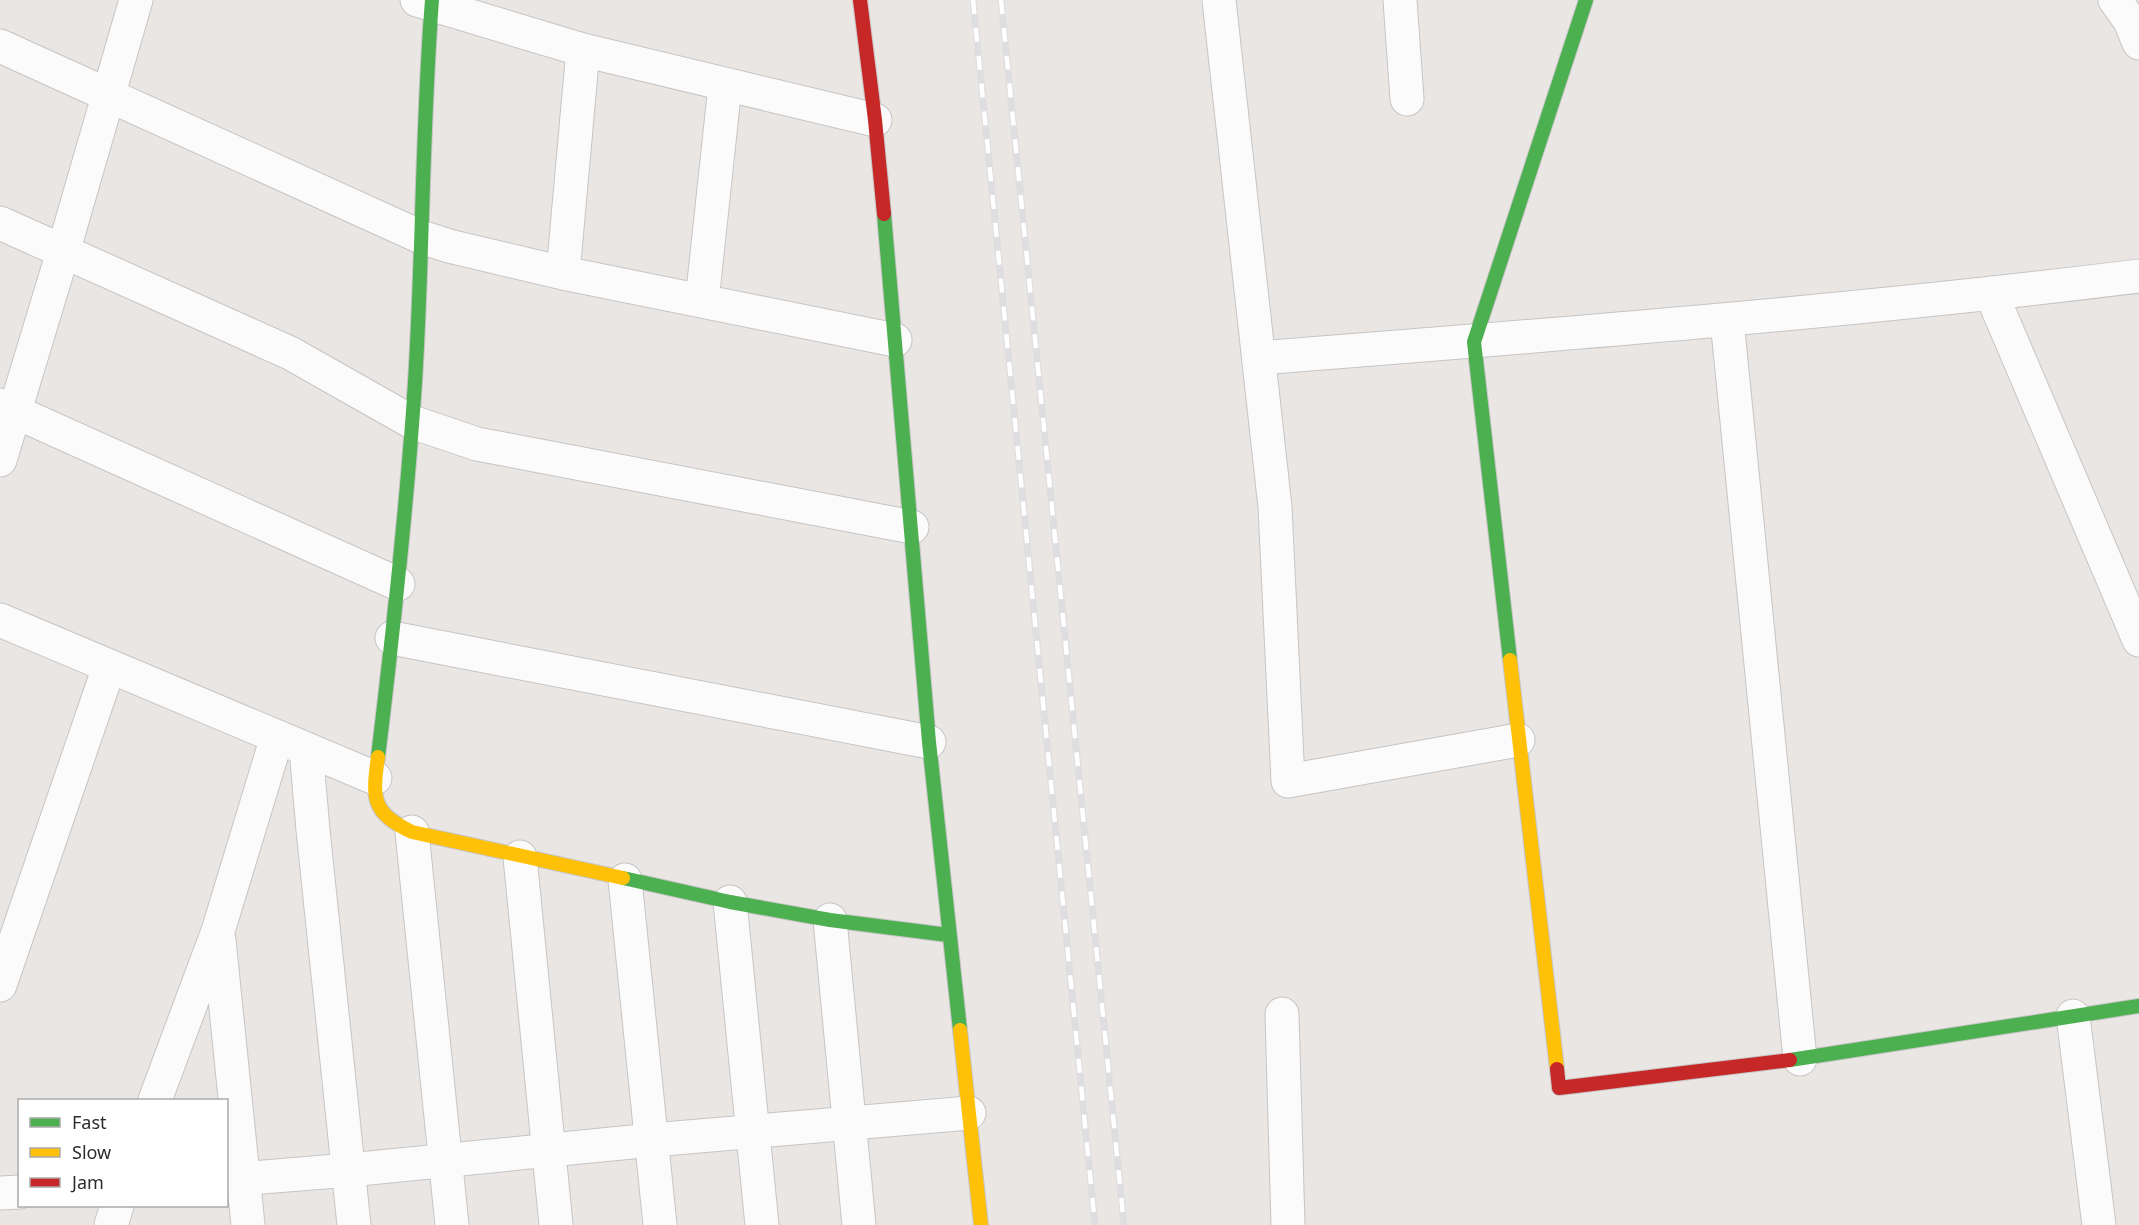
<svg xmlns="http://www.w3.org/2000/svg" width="2139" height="1225" viewBox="0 0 2139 1225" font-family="'Noto Sans',sans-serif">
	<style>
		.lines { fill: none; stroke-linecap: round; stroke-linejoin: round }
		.street-casing { stroke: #c6c5c5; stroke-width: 35 }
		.fast-casing { stroke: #c6c5c5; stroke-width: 16 }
		.slow-casing { stroke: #c6c5c5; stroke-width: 16 }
		.jam-casing { stroke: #c6c5c5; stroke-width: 16 }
		.street { stroke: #fcfbfb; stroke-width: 33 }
		.fast { stroke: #4caf50; stroke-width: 14 }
		.slow { stroke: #ffc107; stroke-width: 14 }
		.jam { stroke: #c62828; stroke-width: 14 }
		.rail-casing { stroke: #dedee0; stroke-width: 7 }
		.rail { stroke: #fff; stroke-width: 4.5; stroke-dasharray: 14; stroke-linecap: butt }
	</style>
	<rect width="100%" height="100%" fill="#eae6e3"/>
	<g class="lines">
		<!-- street casing -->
		<g class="street-casing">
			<path id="street" d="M 417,0 L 583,50 L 875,120
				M 1219,0 L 1275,507 L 1288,781 L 1518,740
				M 1400,0 L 1407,99
				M 2115,0 L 2130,21 L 2139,43
				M 0,46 L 421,237 L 449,246 L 563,273 L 895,340
				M 0,223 L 290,353 L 412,422 L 477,444 L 912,527
				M 563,273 L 583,50
				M 1991,293 L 2139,640
				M 702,301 L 725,86
				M 1727,320 L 1800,1059
				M 1259,358 C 1553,335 1847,312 2139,276
				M 0,405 L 398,584
				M 0,460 L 63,252 L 136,0
				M 0,620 L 375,778
				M 392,638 L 929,742
				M 306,749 L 313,830 L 354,1225
				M 412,832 L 452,1225
				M 520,857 L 556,1225
				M 625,880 L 660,1225
				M 730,902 L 762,1225
				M 830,920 L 859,1225
				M 219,940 L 248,1225
				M 0,985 L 109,667
				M 1282,1014 L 1288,1225
				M 2073,1016 L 2099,1225
				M 155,1100 L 218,931 L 277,737
				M 226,1180 L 349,1170 L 652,1140 L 969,1113
				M 0,1193 L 20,1192
				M 111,1225 L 117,1206"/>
		</g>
		<!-- fast casing -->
		<g class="fast-casing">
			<path id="fast" d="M 884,214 L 929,742 L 960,1030
				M 1510,660 L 1474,342 L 1586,0
				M 378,757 C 393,633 407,507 415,382 C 423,255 422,127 432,0
				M 623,878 L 730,902 L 830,920 L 948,935
				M 1790,1060 L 2139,1006"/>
		</g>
		<!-- slow casing -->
		<g class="slow-casing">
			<path id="slow" d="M 1510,660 L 1557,1069
				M 378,757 C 372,799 372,813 412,832 L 623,878
				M 960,1030 L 981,1225"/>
		</g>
		<!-- jam casing -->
		<g class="jam-casing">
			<path id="jam" d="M 860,0 L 875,120 L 884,214
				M 1557,1069 L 1559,1088 L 1790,1060"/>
		</g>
		<!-- street -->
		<use href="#street" class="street"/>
		<!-- fast -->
		<use href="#fast" class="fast"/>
		<!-- slow -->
		<use href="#slow" class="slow"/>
		<!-- jam -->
		<use href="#jam" class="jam"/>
		<!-- rail casing -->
		<g class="rail-casing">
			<path id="rail" d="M 973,0 L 1095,1225
				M 1001,0 L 1124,1225"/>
		</g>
		<!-- rail -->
		<use href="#rail" class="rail"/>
	</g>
	<!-- legend -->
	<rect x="18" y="1099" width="210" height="108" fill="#ffffff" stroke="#ababab" stroke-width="1.5"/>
	<rect x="30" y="1118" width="30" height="9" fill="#4caf50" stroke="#ababab" stroke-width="1.5"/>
	<text x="72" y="1129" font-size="18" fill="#2c2c2c">Fast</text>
	<rect x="30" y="1148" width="30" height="9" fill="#ffc107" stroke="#ababab" stroke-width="1.5"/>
	<text x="72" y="1159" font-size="18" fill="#2c2c2c">Slow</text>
	<rect x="30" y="1178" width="30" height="9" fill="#c62828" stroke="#ababab" stroke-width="1.5"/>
	<text x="72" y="1189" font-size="18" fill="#2c2c2c">Jam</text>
</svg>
